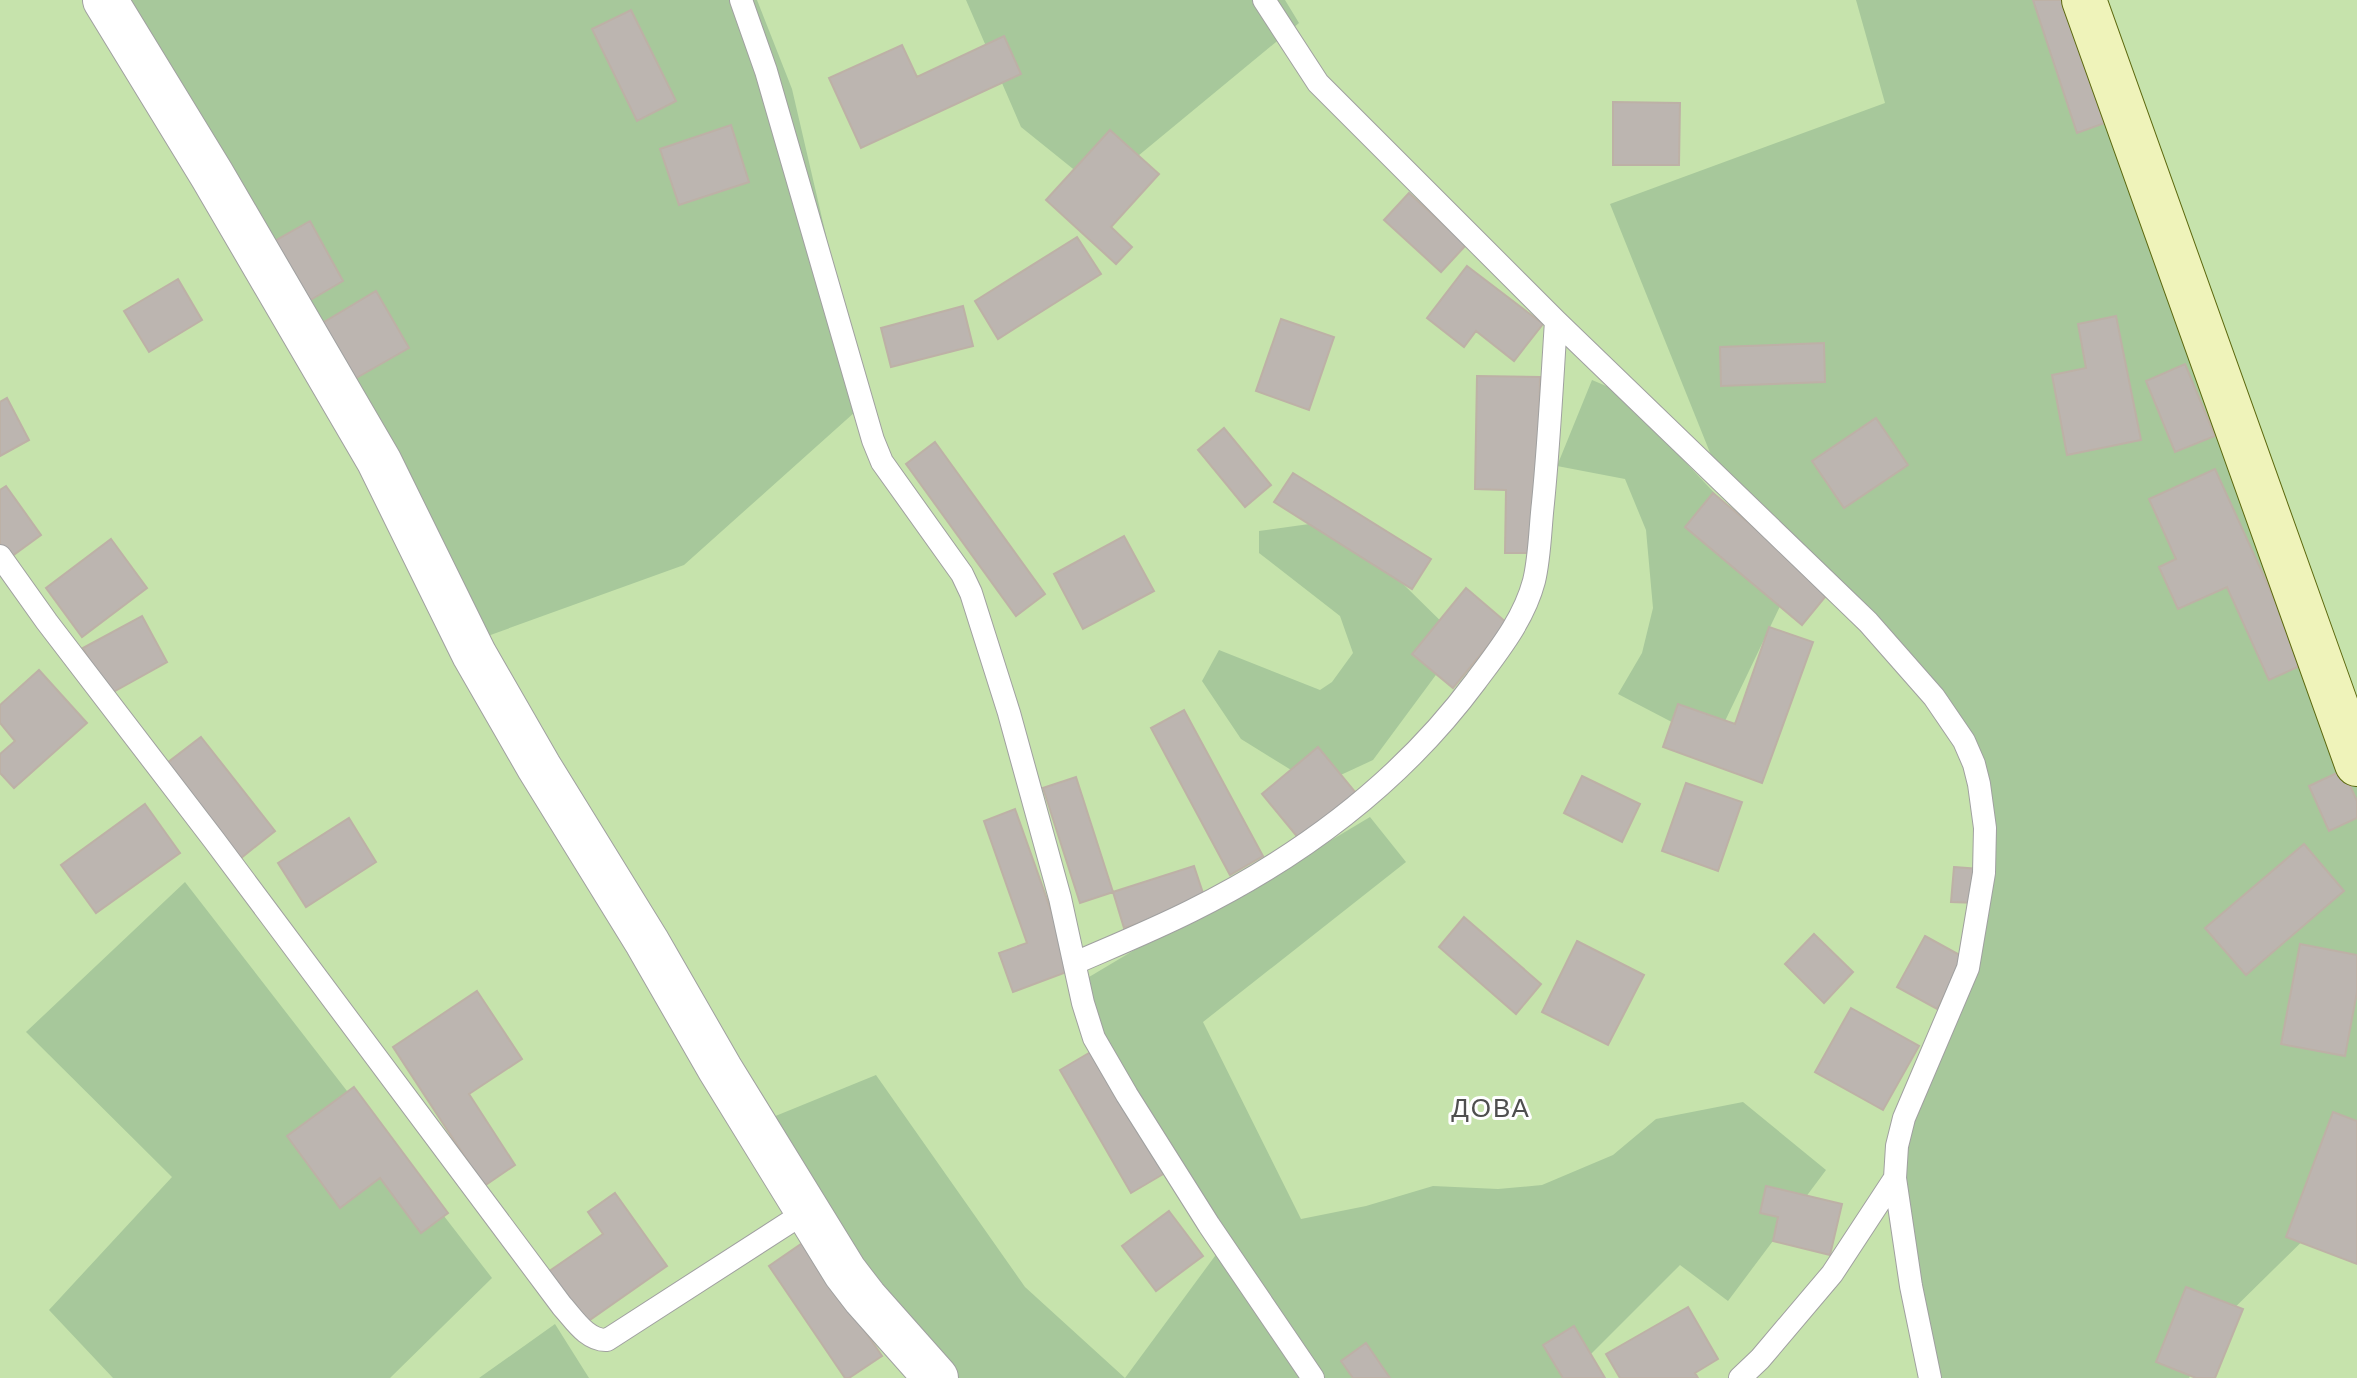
<svg xmlns="http://www.w3.org/2000/svg" width="2357" height="1378" viewBox="0 0 2357 1378" font-family="Helvetica,sans-serif">
	<style>
		.grass { fill: #c6e3ac }
		.forest { fill: #a7c89b }
		.building { fill: #bcb5b0; stroke: #bdb1a6; stroke-width: 2 }
		.lines { fill: none; stroke-linecap: round; stroke-linejoin: round }
		.lane-casing { stroke: #a0a0a0; stroke-width: 24 }
		.street-casing { stroke: #a0a0a0; stroke-width: 46 }
		.secondary-casing { stroke: #5c680e; stroke-width: 46 }
		.lane { stroke: #fff; stroke-width: 22 }
		.street { stroke: #fff; stroke-width: 44 }
		.secondary { stroke: #eff3ba; stroke-width: 44 }
		.labels { text-anchor: middle; dominant-baseline: central; stroke-width: 6; stroke-linejoin: round; paint-order: stroke }
		.quarter-label { font-size: 26px; letter-spacing: 2px; fill: #4f4f4f; stroke: #fff }
	</style>
	<rect width="100%" height="100%" fill="#ece9e2"/>
	<!-- grass -->
	<path class="grass" d="M 0,0 L 2357,0 L 2357,1378 L 0,1378 Z"/>
	<!-- forest -->
	<path class="forest" d="M 108,0 L 757,0 L 792,89 L 865,403 L 684,565 L 471,642 Z
		M 966,0 L 1285,0 L 1299,23 L 1098,189 L 1021,127 Z
		M 1856,0 L 2074,0 L 2357,760 L 2357,1180 L 2335,1209 L 2216,1326 L 2189,1378 L 1940,1378 L 1897,1176 L 1941,1030 L 1982,940 L 1996,871 L 1989,778 L 1937,689 L 1717,470 L 1610,204 L 1885,103 Z
		M 1592,380 L 1618,391 L 1794,577 L 1714,744 L 1618,694 L 1642,653 L 1653,608 L 1646,530 L 1625,479 L 1557,466 Z
		M 1338,520 L 1461,641 L 1373,760 L 1317,786 L 1241,739 L 1202,681 L 1219,650 L 1320,690 L 1332,682 L 1353,653 L 1340,616 L 1259,553 L 1259,531 Z
		M 1370,817 L 1406,862 L 1203,1022 L 1301,1219 L 1366,1206 L 1433,1186 L 1498,1189 L 1542,1185 L 1613,1155 L 1656,1119 L 1743,1102 L 1826,1170 L 1728,1301 L 1680,1265 L 1585,1360 L 1562,1378 L 1125,1378 L 1229,1237 L 1098,1031 L 1084,980 L 1173,927 L 1288,866 Z
		M 185,882 L 492,1278 L 390,1378 L 113,1378 L 49,1310 L 172,1177 L 26,1032 Z
		M 876,1075 L 1025,1287 L 1125,1378 L 939,1378 L 756,1124 Z
		M 555,1324 L 589,1378 L 479,1378 Z"/>
	<!-- building -->
	<path class="building" d="M 2033,0 L 2075,0 L 2116,119 L 2077,133 Z
		M 631,10 L 676,101 L 637,121 L 592,29 Z
		M 1004,36 L 1021,74 L 861,148 L 829,78 L 902,45 L 917,77 Z
		M 1613,102 L 1680,103 L 1679,165 L 1613,165 Z
		M 731,125 L 749,182 L 679,205 L 660,149 Z
		M 1110,130 L 1159,174 L 1111,227 L 1132,247 L 1116,264 L 1046,200 Z
		M 1409,193 L 1466,245 L 1441,272 L 1384,220 Z
		M 310,221 L 343,281 L 307,302 L 273,242 Z
		M 1077,237 L 1101,274 L 998,339 L 975,301 Z
		M 1467,266 L 1543,324 L 1514,361 L 1476,331 L 1464,347 L 1427,318 Z
		M 178,279 L 202,320 L 149,352 L 124,311 Z
		M 376,291 L 409,348 L 351,381 L 319,325 Z
		M 963,306 L 973,346 L 891,367 L 881,328 Z
		M 2116,316 L 2141,440 L 2067,455 L 2052,375 L 2086,368 L 2078,324 Z
		M 1281,319 L 1334,337 L 1309,410 L 1256,391 Z
		M 1824,343 L 1825,382 L 1721,386 L 1720,347 Z
		M 2185,364 L 2215,436 L 2175,452 L 2146,381 Z
		M 1477,376 L 1540,377 L 1537,553 L 1505,553 L 1506,490 L 1475,489 Z
		M 7,398 L 29,440 L 0,456 L 0,402 Z
		M 1876,418 L 1908,465 L 1844,508 L 1812,461 Z
		M 1224,428 L 1271,485 L 1245,507 L 1198,450 Z
		M 935,442 L 1045,594 L 1016,616 L 906,464 Z
		M 2215,469 L 2304,664 L 2269,680 L 2227,587 L 2178,609 L 2159,567 L 2176,559 L 2149,499 Z
		M 1293,473 L 1431,559 L 1412,589 L 1274,502 Z
		M 6,486 L 41,535 L 8,559 L 0,548 L 0,490 Z
		M 1713,493 L 1830,591 L 1802,625 L 1685,527 Z
		M 1124,536 L 1154,591 L 1083,629 L 1054,574 Z
		M 111,539 L 147,588 L 82,637 L 46,588 Z
		M 1466,588 L 1507,623 L 1453,688 L 1412,654 Z
		M 142,616 L 167,662 L 108,695 L 83,648 Z
		M 1769,627 L 1813,642 L 1762,783 L 1663,747 L 1678,704 L 1735,724 Z
		M 39,670 L 87,723 L 14,788 L 0,773 L 0,754 L 15,741 L 0,723 L 0,705 Z
		M 1184,710 L 1263,856 L 1230,875 L 1151,728 Z
		M 201,737 L 275,831 L 241,858 L 167,763 Z
		M 1318,747 L 1356,793 L 1300,840 L 1262,794 Z
		M 2343,770 L 2357,801 L 2357,818 L 2329,831 L 2309,786 Z
		M 1582,776 L 1640,804 L 1622,842 L 1564,813 Z
		M 1076,777 L 1113,892 L 1080,903 L 1043,788 Z
		M 1686,783 L 1742,802 L 1718,871 L 1662,851 Z
		M 145,804 L 180,853 L 96,913 L 61,865 Z
		M 1015,809 L 1072,970 L 1013,992 L 999,953 L 1027,943 L 984,821 Z
		M 349,818 L 376,862 L 306,907 L 278,863 Z
		M 2304,844 L 2344,891 L 2246,975 L 2205,928 Z
		M 1194,866 L 1206,902 L 1124,928 L 1113,892 Z
		M 1954,867 L 1980,869 L 1977,903 L 1951,902 Z
		M 1464,917 L 1541,984 L 1516,1014 L 1439,947 Z
		M 1814,934 L 1853,972 L 1824,1003 L 1785,964 Z
		M 1925,936 L 1965,958 L 1937,1009 L 1897,987 Z
		M 1577,941 L 1644,975 L 1608,1045 L 1542,1012 Z
		M 2300,944 L 2357,955 L 2357,992 L 2345,1056 L 2281,1044 Z
		M 477,991 L 522,1059 L 469,1094 L 515,1165 L 484,1186 L 393,1047 Z
		M 1851,1008 L 1919,1046 L 1883,1110 L 1815,1072 Z
		M 1094,1050 L 1165,1173 L 1131,1193 L 1060,1070 Z
		M 354,1087 L 448,1213 L 421,1233 L 380,1178 L 340,1208 L 287,1136 Z
		M 2333,1112 L 2357,1121 L 2357,1264 L 2286,1237 Z
		M 1766,1186 L 1842,1204 L 1830,1255 L 1773,1241 L 1778,1217 L 1760,1213 Z
		M 615,1193 L 667,1266 L 584,1324 L 548,1272 L 603,1234 L 588,1212 Z
		M 1169,1211 L 1203,1256 L 1156,1291 L 1122,1246 Z
		M 804,1242 L 882,1356 L 849,1378 L 845,1378 L 769,1266 Z
		M 2186,1287 L 2243,1309 L 2215,1378 L 2196,1378 L 2156,1362 Z
		M 1688,1307 L 1718,1359 L 1695,1373 L 1698,1378 L 1620,1378 L 1606,1354 Z
		M 1574,1326 L 1605,1378 L 1563,1378 L 1543,1345 Z
		M 1366,1343 L 1390,1378 L 1353,1378 L 1341,1361 Z"/>
	<g class="lines">
		<!-- lane casing -->
		<g class="lane-casing">
			<path id="lane" d="M 741,0 L 766,71 L 873,440 L 882,462 L 962,574 L 971,593 L 1009,713 L 1060,898 L 1083,1003 L 1094,1038 L 1127,1095 L 1209,1225 L 1313,1378
				M 1264,0 L 1318,83 L 1556,321 L 1868,622 L 1934,697 L 1964,741 L 1974,764 L 1979,784 L 1985,828 L 1984,873 L 1968,968 L 1904,1118 L 1897,1146 L 1895,1178 L 1911,1286 L 1930,1378
				M 0,556 L 47,622 L 214,840 L 562,1306 C 574,1319 587,1341 607,1340 L 807,1211
				M 1075,963 C 1114,946 1153,930 1191,911 C 1304,855 1401,782 1476,681 C 1499,650 1524,619 1534,581 C 1540,556 1540,529 1543,503 C 1549,443 1552,382 1556,321
				M 1740,1378 L 1760,1359 L 1832,1274 L 1895,1178"/>
		</g>
		<!-- street casing -->
		<g class="street-casing">
			<path id="street" d="M 105,0 L 212,175 L 379,461 L 474,654 L 539,767 L 647,942 L 720,1069 L 845,1272 L 865,1298 L 936,1378"/>
		</g>
		<!-- secondary casing -->
		<g class="secondary-casing">
			<path id="secondary" d="M 2084,0 L 2357,764"/>
		</g>
		<!-- lane -->
		<use href="#lane" class="lane"/>
		<!-- street -->
		<use href="#street" class="street"/>
		<!-- secondary -->
		<use href="#secondary" class="secondary"/>
	</g>
	<g class="labels">
		<!-- quarter labels -->
		<g class="quarter-label">
			<text x="1491" y="1108">ДОВА</text>
		</g>
	</g>
</svg>
